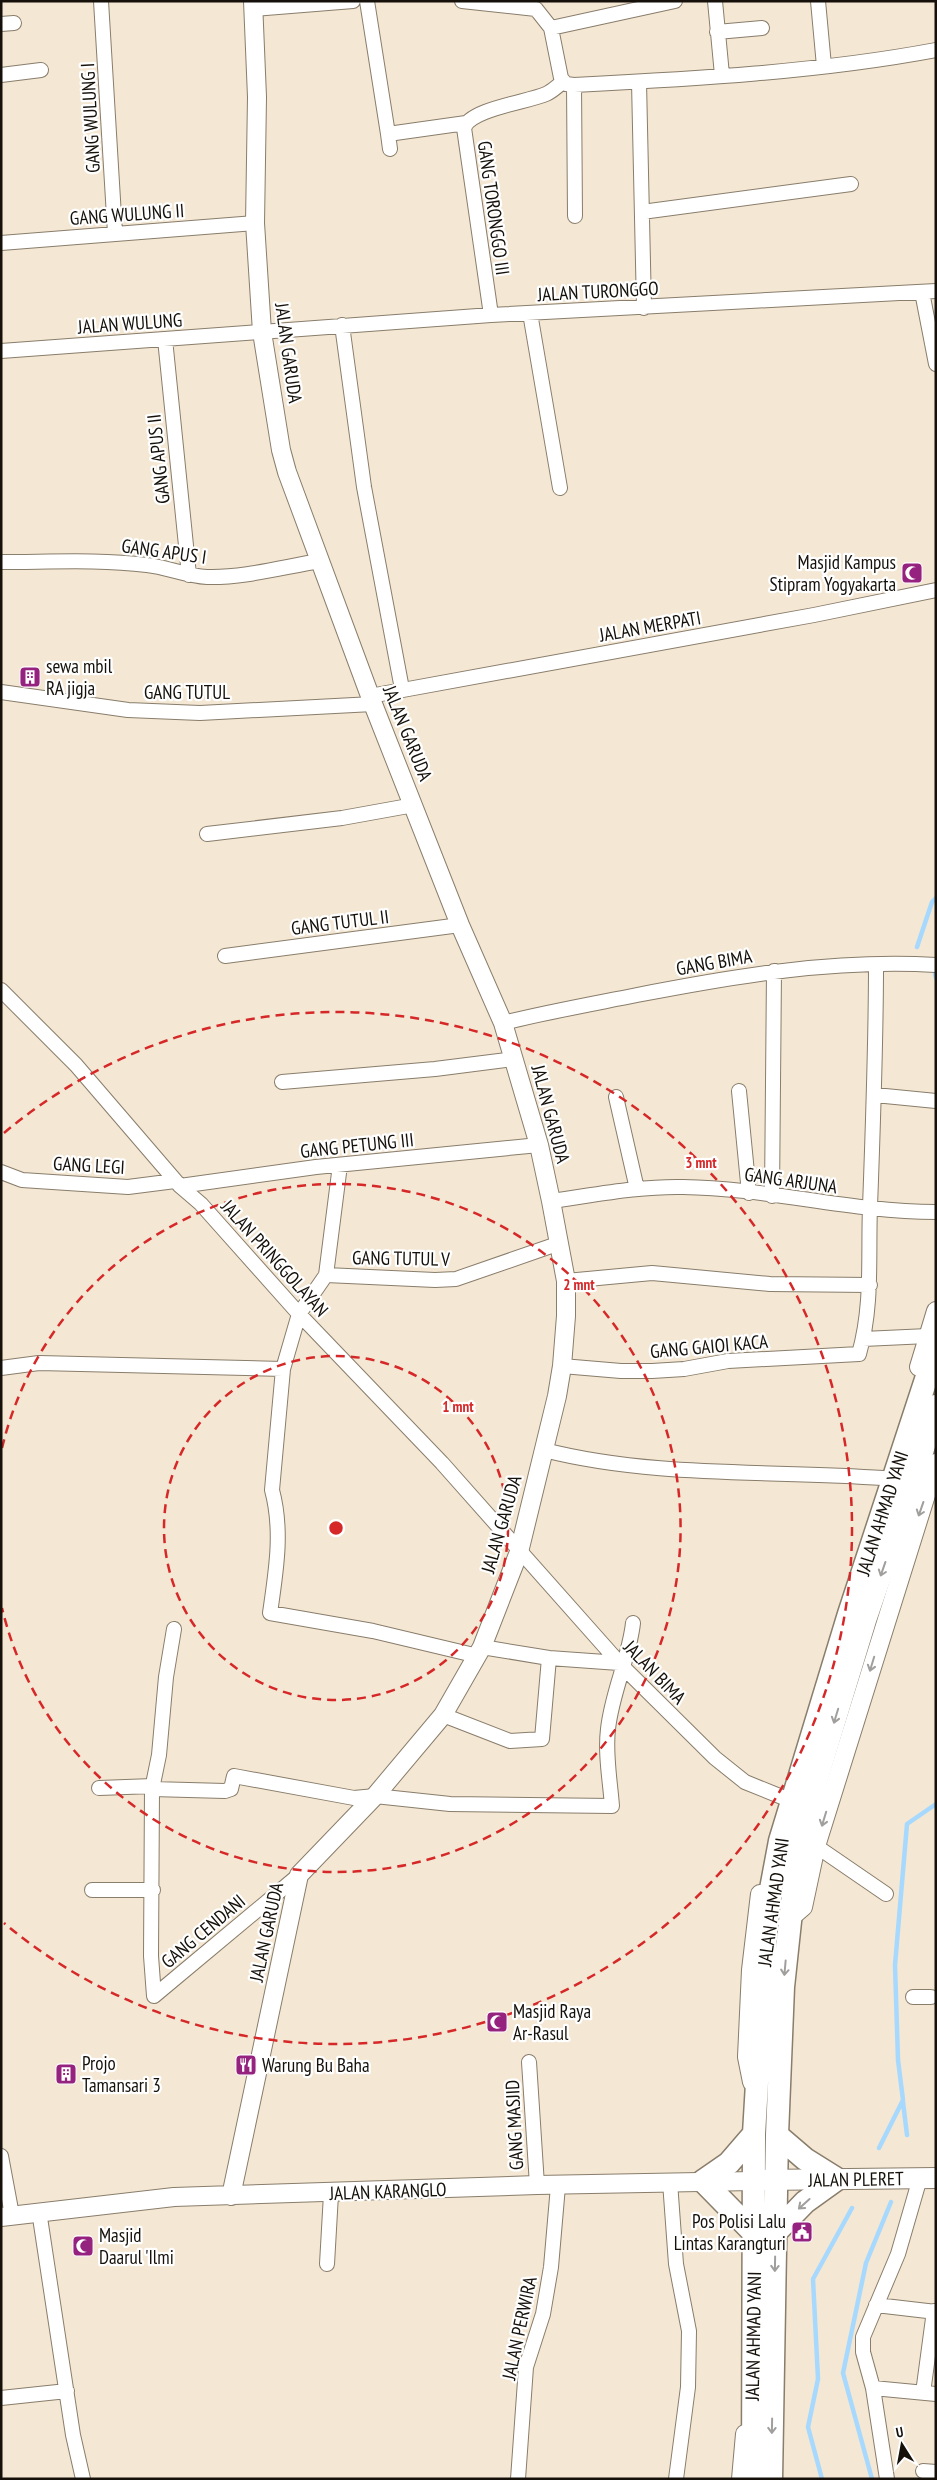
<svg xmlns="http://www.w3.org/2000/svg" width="937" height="2480" viewBox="0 0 937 2480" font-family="'PT Sans Narrow',sans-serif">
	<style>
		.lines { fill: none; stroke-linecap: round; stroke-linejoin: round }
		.stream { stroke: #a7d9ff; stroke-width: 4.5 }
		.minor-casing { stroke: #897d6b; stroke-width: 16 }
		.tertiary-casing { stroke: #897d6b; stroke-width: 20 }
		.secondary-casing { stroke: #897d6b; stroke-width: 22 }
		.trunk-casing { stroke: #897d6b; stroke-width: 25 }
		.minor { stroke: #fff; stroke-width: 14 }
		.tertiary { stroke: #fff; stroke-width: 18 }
		.secondary { stroke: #fff; stroke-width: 20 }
		.trunk { stroke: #fff; stroke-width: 22 }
		.oneway { stroke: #a19f9d }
		.ring { fill: none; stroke: #d62828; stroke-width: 2.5; stroke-dasharray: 9 6 }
		.labels { text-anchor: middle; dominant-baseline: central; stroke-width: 4.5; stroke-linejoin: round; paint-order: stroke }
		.street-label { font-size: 19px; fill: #15100a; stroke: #fff }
		.poi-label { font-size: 19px; fill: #15100a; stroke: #fff; text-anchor: start }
		.centre { fill: #d62828; stroke: #fff; stroke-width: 2.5 }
		.ring-label { font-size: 15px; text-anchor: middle; font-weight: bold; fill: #d62828; stroke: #fff; stroke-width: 4.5; stroke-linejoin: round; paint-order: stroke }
	</style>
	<rect width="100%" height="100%" fill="#f4e7d3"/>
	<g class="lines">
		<!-- stream -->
		<path class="stream" d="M 917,947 L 932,902 L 936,898
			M 935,974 L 936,978
			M 903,2102 L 907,2135
			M 879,2148 L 903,2100 L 898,2060 L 895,1965 L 907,1824 L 936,1804
			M 822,2479 L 808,2427 L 818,2379 L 813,2279 L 852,2208
			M 872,2479 L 843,2373 L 866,2263 L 891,2202"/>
		<!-- minor casing -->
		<g class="minor-casing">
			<path id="minor" d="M 101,1 L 115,233
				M 367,1 L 388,134 L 466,123
				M 462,1 L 536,9
				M 715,1 L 722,75
				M 818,1 L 824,66
				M 253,9 L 353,1
				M 536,9 L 551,28 L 561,78 L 566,84 L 574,85 C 692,79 819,72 936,50
				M 1,24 L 14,23
				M 551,28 L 675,1
				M 717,32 L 762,28
				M 1,75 L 41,70
				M 639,82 L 644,308
				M 574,85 L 575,216
				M 388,134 L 390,149
				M 642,212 L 851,184
				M 1,243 L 255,223
				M 922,292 L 936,364
				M 530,313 L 560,488
				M 491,315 L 464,128 C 470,109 528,102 546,94 C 553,91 557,86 563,82
				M 342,325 L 364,487 L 402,689
				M 165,339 L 189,575
				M 1,351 L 491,315 L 936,291
				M 1,562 C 49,562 99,559 147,565 C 167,567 186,576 207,577 C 244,578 283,567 320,561
				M 1,692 L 128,710 L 200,713 L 373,704
				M 370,696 L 814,615 L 936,590
				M 207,834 L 342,818 L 414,805
				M 225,956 L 460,925
				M 1,990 L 76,1065 L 180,1186 L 201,1204 L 299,1314 L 442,1463 L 622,1666 L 715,1758 L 745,1782 L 782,1797
				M 503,1023 C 547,1012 592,1004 637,995 C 735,976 835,959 936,965
				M 282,1082 L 435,1069 L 514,1059
				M 739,1091 L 749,1193
				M 875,1095 L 936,1101
				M 616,1097 L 637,1189
				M 340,1165 L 326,1275 L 299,1314 L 283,1369 L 272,1490 C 283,1531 276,1571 270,1613 L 373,1631 L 478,1656
				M 1,1172 L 22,1180 L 128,1187 L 175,1181
				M 180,1186 L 316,1167 L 539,1145
				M 772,1196 L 774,971
				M 551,1201 C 595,1195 639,1186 683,1187 C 768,1188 850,1212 936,1212
				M 326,1275 L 435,1280 L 456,1279 L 560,1243
				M 566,1281 L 652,1273 L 770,1284 L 870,1285
				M 863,1339 L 928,1336
				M 562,1366 L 621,1371 L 652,1371 L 684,1369 L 728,1361 L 859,1354 C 873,1305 868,1256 870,1207 C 873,1126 876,1045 876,965
				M 1,1368 L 39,1363 L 283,1369
				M 544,1450 C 654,1478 771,1470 883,1478
				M 482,1647 L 549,1658 L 619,1663
				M 443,1715 L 510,1741 L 542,1739 L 549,1658
				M 99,1788 L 153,1786
				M 152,1789 L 225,1791 L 231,1789 L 234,1776 L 354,1798 L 375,1796 L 450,1804 L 612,1806 C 610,1780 605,1754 608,1729 C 612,1692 629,1659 633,1623
				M 816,1846 L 886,1894
				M 92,1890 L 153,1890
				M 154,1996 L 151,1956 L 152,1789 L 159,1755 L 166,1677 L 174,1629
				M 154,1996 L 299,1875
				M 913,1997 L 931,1997
				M 529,2062 L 537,2185
				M 1,2156 L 12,2215
				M 920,2178 L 898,2254 L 863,2337 L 863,2352 L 873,2388 L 936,2394
				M 670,2182 L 676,2264 L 689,2331 L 688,2387 L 676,2479
				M 39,2211 L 73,2435 L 83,2479
				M 327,2264 L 331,2194
				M 876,2305 L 936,2312
				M 873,2388 L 887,2479
				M 923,2393 L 934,2311
				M 1,2398 L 67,2391
				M 923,2471 L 936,2472
				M 518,2479 L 526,2367 L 543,2314 L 551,2267 L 558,2186"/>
		</g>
		<!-- tertiary casing -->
		<g class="tertiary-casing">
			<path id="tertiary" d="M 919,1367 L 936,1311
				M 789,1919 L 803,1907 L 816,1846 L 936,1463
				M 752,2082 L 747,2057 L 751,1970 L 760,1894
				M 231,2196 L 299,1875 L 375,1796 L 443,1715 L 482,1647 L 519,1552 L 557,1396 L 562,1366 L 566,1316 L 566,1281 L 551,1201 L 539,1145 L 503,1023 L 460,925 L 373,704 L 287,472 L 281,450 L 262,332 L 255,223 L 257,97 L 253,1
				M 1,2217 L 174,2197 L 537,2185 L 754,2181
				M 741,2479 L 745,2434"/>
		</g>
		<!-- secondary casing -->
		<g class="secondary-casing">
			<path id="secondary" d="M 760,2180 L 936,2178"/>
		</g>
		<!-- trunk casing -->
		<g class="trunk-casing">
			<path id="trunk" d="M 754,2134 L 729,2163 L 703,2181 L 754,2233
				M 775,2233 L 805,2202 L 837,2179 L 805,2159 L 777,2135
				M 753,2479 L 754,2134 L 766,1932 L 771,1889 L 780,1841 L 849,1614 L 936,1349
				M 771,2479 L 777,2135 L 783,1987 L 797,1856 L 809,1804 L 865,1620 L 915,1475 L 936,1406"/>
		</g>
		<!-- minor -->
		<use href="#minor" class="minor"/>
		<!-- tertiary -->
		<use href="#tertiary" class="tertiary"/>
		<!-- secondary -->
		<use href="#secondary" class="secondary"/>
		<!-- trunk -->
		<use href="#trunk" class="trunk"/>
	</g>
	<!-- one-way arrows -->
	<defs><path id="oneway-shaft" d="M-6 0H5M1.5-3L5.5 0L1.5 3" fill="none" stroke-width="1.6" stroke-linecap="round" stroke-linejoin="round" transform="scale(1.25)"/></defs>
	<g class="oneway">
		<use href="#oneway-shaft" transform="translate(921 1509) rotate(109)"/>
		<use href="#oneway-shaft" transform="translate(883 1569) rotate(109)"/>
		<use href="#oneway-shaft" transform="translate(872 1664) rotate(107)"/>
		<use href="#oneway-shaft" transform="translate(836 1716) rotate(107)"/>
		<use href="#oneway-shaft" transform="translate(824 1819) rotate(107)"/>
		<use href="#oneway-shaft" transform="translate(785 1968) rotate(95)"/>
		<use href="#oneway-shaft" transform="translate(804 2204) rotate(138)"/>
		<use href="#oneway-shaft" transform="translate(775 2264) rotate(91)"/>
		<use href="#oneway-shaft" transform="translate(772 2426) rotate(91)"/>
	</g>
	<!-- distance rings -->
	<g class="ring">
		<circle cx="336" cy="1528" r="172"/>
		<path d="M2 1448A344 344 0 1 1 2 1608"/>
		<path d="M4 1133A516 516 0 1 1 4 1923"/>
	</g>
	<!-- icons -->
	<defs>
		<g id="mosque-square" transform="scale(1.125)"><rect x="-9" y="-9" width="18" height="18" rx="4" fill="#96227f" stroke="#fff"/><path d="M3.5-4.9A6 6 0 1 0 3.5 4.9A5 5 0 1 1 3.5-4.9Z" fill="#fff"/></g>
		<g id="building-square" transform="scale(1.125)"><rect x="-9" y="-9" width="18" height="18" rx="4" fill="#96227f" stroke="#fff"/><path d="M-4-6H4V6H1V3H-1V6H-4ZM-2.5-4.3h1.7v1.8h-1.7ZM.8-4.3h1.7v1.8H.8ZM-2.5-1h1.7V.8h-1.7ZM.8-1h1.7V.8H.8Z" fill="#fff"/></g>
		<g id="restaurant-square" transform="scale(1.125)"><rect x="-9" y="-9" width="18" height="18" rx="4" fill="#96227f" stroke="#fff"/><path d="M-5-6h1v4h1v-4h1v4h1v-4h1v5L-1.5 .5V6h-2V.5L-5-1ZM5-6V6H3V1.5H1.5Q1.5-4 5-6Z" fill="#fff"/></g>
		<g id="civic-square" transform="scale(1.125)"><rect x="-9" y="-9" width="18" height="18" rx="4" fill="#96227f" stroke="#fff"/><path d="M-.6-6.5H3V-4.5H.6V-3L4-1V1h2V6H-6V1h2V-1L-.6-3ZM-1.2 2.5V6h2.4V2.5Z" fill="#fff"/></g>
	</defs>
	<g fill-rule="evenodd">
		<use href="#mosque-square" x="912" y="573"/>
		<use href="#building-square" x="30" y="677"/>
		<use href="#mosque-square" x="497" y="2022"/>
		<use href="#restaurant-square" x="246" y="2065"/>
		<use href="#building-square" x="66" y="2074"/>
		<use href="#civic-square" x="802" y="2232"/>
		<use href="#mosque-square" x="83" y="2246"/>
	</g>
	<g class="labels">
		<!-- street labels -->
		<g class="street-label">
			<text transform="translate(90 118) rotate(-93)">GANG WULUNG I</text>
			<text transform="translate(494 208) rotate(82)">GANG TORONGGO III</text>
			<text transform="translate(127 214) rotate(-4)">GANG WULUNG II</text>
			<text transform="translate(598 291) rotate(-3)">JALAN TURONGGO</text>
			<text transform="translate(130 323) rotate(-4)">JALAN WULUNG</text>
			<text transform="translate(289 353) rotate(82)">JALAN GARUDA</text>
			<text transform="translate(158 459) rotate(-96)">GANG APUS II</text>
			<text transform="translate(164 551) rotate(8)">GANG APUS I</text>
			<text transform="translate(650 626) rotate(-10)">JALAN MERPATI</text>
			<text x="187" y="692">GANG TUTUL</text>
			<text transform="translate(408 733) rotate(68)">JALAN GARUDA</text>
			<text transform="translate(340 922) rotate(-7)">GANG TUTUL II</text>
			<text transform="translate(714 962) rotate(-10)">GANG BIMA</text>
			<text transform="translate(551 1114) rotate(75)">JALAN GARUDA</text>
			<text transform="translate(357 1145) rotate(-6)">GANG PETUNG III</text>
			<text transform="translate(89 1165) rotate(3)">GANG LEGI</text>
			<text transform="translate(791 1180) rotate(8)">GANG ARJUNA</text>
			<text transform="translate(275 1258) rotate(48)">JALAN PRINGGOLAYAN</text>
			<text transform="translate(401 1258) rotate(1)">GANG TUTUL V</text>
			<text transform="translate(709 1346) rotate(-5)">GANG GAIOI KACA</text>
			<text transform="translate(882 1513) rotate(-72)">JALAN AHMAD YANI</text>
			<text transform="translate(501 1524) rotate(-74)">JALAN GARUDA</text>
			<text transform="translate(655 1672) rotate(46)">JALAN BIMA</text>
			<text transform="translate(773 1902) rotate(-82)">JALAN AHMAD YANI</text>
			<text transform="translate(203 1931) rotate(-40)">GANG CENDANI</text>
			<text transform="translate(266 1932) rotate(-78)">JALAN GARUDA</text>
			<text transform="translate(514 2125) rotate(-93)">GANG MASJID</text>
			<text transform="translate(856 2179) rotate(-1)">JALAN PLERET</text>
			<text transform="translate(388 2191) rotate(-2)">JALAN KARANGLO</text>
			<text transform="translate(519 2328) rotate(-78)">JALAN PERWIRA</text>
			<text transform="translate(753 2336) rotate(-89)">JALAN AHMAD YANI</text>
		</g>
		<!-- poi labels -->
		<g class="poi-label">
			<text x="896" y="562" text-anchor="end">Masjid Kampus<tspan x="896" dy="22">Stipram Yogyakarta</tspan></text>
			<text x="46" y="666">sewa mbil<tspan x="46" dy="22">RA jigja</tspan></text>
			<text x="513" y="2011">Masjid Raya<tspan x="513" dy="22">Ar-Rasul</tspan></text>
			<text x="82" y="2063">Projo<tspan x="82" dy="22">Tamansari 3</tspan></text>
			<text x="262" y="2065">Warung Bu Baha</text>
			<text x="786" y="2221" text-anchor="end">Pos Polisi Lalu<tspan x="786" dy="22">Lintas Karangturi</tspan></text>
			<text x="99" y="2235">Masjid<tspan x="99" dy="22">Daarul 'Ilmi</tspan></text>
		</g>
	</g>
	<circle cx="336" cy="1528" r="8" class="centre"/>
	<g class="ring-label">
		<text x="701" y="1168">3 mnt</text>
		<text x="579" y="1290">2 mnt</text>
		<text x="458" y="1412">1 mnt</text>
	</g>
	<!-- border -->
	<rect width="937" height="2480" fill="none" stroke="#15100a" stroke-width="5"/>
	<!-- north arrow -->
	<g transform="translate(902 2445) rotate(349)" stroke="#ffffff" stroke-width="4" paint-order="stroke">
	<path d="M0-4L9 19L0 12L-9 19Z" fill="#15100a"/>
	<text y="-8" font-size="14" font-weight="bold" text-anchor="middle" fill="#15100a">U</text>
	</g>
</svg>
